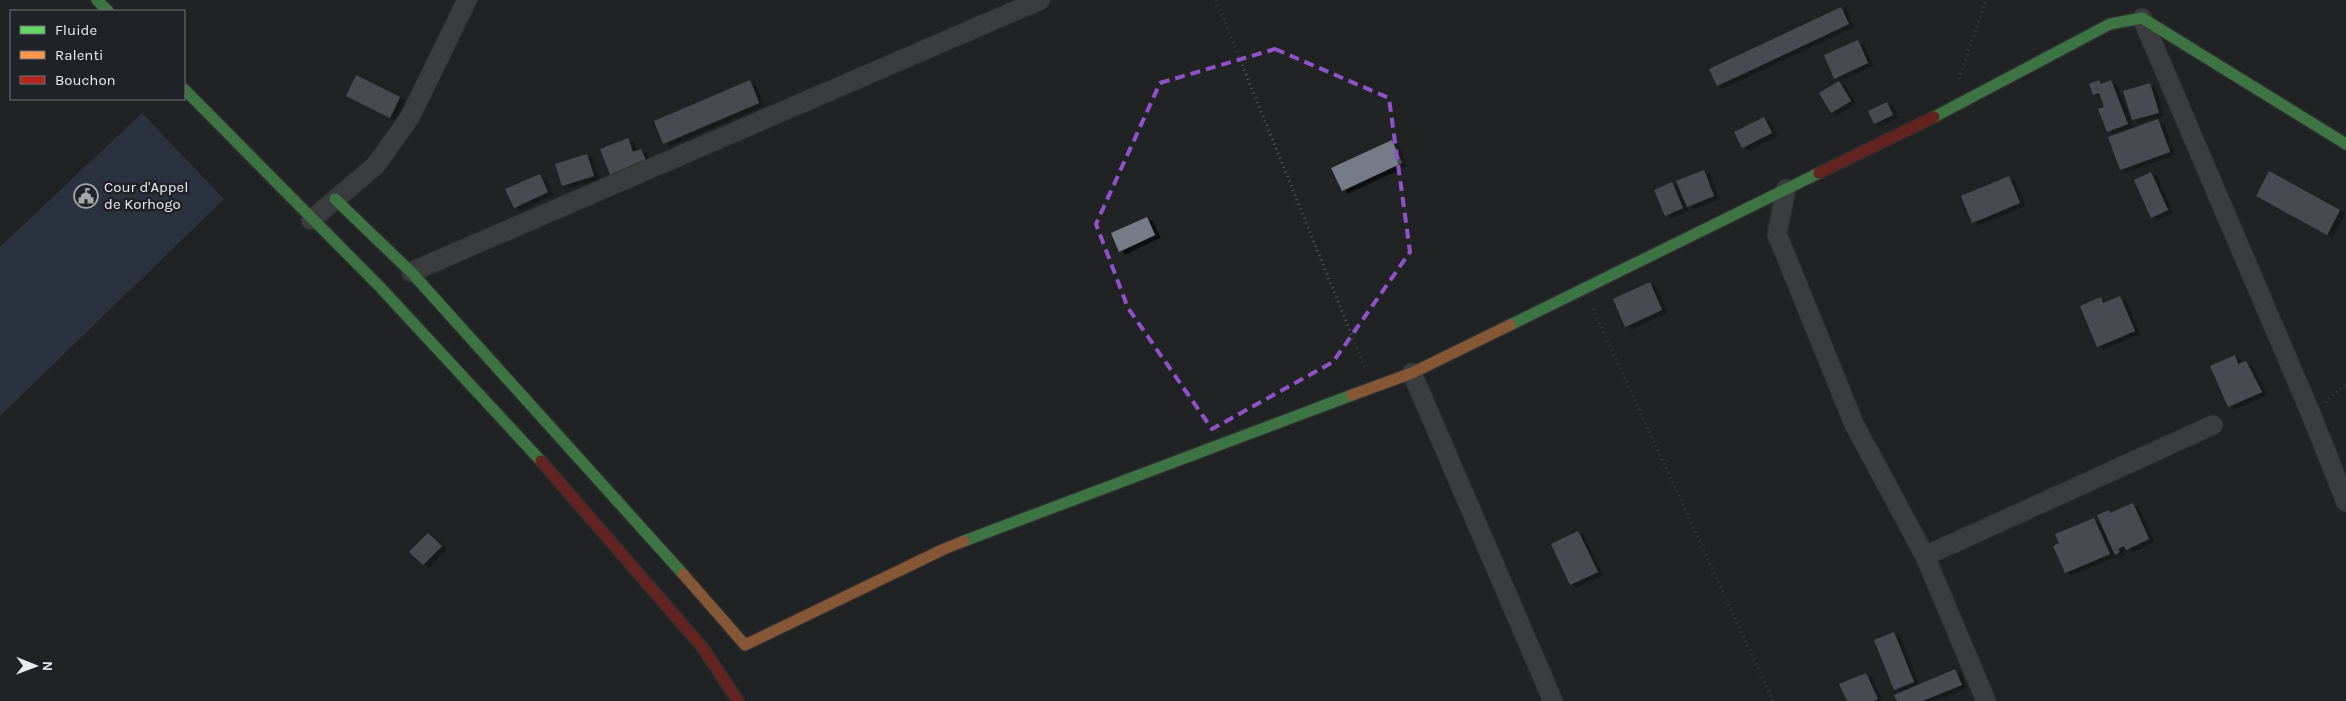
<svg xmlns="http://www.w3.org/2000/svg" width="2346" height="701" viewBox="0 0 2346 701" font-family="Karla,sans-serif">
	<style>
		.green { fill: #374560 }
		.building { fill: #767c87; filter: url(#shadow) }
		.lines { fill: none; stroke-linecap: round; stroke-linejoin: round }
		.street-casing { stroke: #3b3d3f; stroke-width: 21 }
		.fast-casing { stroke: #3b3d3f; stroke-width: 14 }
		.slow-casing { stroke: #3b3d3f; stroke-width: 14 }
		.jam-casing { stroke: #3b3d3f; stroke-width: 14 }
		.path { stroke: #58595b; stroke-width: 3; stroke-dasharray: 1 4; stroke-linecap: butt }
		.street { stroke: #5a5b5d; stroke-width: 19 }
		.fast { stroke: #63d668; stroke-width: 11 }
		.slow { stroke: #ff974d; stroke-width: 11 }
		.jam { stroke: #b3261e; stroke-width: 11 }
		.marked { fill: none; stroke: #9152c9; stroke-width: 4; stroke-dasharray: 10 6; stroke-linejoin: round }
		.labels { text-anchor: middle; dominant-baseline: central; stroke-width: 5; stroke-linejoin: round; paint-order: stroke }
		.poi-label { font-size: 15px; fill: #eaecf0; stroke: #1f2227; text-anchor: start }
	</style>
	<defs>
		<filter id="shadow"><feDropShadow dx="5.5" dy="3" stdDeviation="0" flood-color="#0009"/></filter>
	</defs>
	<rect width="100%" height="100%" fill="#212325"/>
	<!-- green -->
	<path class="green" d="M 142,113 L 224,199 L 0,416 L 0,247 Z"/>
	<!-- building -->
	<path class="building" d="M 1841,7 L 1849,24 L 1717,86 L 1709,69 Z
		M 1858,40 L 1868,63 L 1834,79 L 1824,55 Z
		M 356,75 L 400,97 L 390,118 L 346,96 Z
		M 750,80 L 759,103 L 663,144 L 654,121 Z
		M 2099,80 L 2101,84 L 2111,80 L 2128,124 L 2107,132 L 2098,109 L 2104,107 L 2099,93 L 2093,95 L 2089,84 Z
		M 1839,81 L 1851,101 L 1831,113 L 1819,93 Z
		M 2150,83 L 2159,113 L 2132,120 L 2123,91 Z
		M 1887,102 L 1893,115 L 1874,124 L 1868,111 Z
		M 1764,117 L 1772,133 L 1742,148 L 1734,132 Z
		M 2158,119 L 2170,152 L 2120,170 L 2108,137 Z
		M 628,138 L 633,152 L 641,149 L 648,165 L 612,180 L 600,149 Z
		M 1392,140 L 1402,163 L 1342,191 L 1331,168 Z
		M 587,154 L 594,176 L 562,186 L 555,164 Z
		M 1704,170 L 1714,196 L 1687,207 L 1676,181 Z
		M 2269,171 L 2340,210 L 2327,235 L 2256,196 Z
		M 2151,172 L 2168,210 L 2151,218 L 2134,180 Z
		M 540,174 L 548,192 L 514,208 L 505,189 Z
		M 2009,176 L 2020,203 L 1972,223 L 1961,196 Z
		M 1672,182 L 1683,208 L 1665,216 L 1654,190 Z
		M 1147,217 L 1155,235 L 1119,252 L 1111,233 Z
		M 1650,282 L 1662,310 L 1625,327 L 1613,299 Z
		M 2120,296 L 2135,331 L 2097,347 L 2080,306 L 2101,297 L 2103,303 Z
		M 2235,355 L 2238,364 L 2246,361 L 2262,392 L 2228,407 L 2210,366 Z
		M 2133,503 L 2149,539 L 2126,550 L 2124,546 L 2118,549 L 2120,552 L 2115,555 L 2097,515 L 2109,510 L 2110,513 Z
		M 2094,518 L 2110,554 L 2065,573 L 2053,546 L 2059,543 L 2055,534 Z
		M 1578,531 L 1598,572 L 1570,585 L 1551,544 Z
		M 428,533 L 442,546 L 423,565 L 409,552 Z
		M 1894,632 L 1914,682 L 1894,690 L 1874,640 Z
		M 1955,669 L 1962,685 L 1922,701 L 1897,701 L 1894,695 Z
		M 1866,673 L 1878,699 L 1873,701 L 1847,701 L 1839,684 Z"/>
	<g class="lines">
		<!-- street casing -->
		<g class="street-casing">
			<path id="street" d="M 2142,18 L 2311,414 L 2346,502
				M 1786,189 L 1777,234 L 1854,424 L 1925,556 L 1986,701
				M 311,220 L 376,165 L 410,117 L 467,0
				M 411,272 L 1040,0
				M 1412,373 L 1553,701
				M 1925,556 L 2213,425"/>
		</g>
		<!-- fast casing -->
		<g class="fast-casing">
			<path id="fast" d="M 97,0 L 108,11
				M 184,89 L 380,287 L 541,461
				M 1934,117 L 2110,24 L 2142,18 L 2346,144
				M 335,199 L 411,272 L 683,574
				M 1510,325 L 1819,173
				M 964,541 L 1352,395"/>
		</g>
		<!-- slow casing -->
		<g class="slow-casing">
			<path id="slow" d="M 1352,395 L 1412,373 L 1510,325
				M 683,574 L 745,645 L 944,549 L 964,541"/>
		</g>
		<!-- jam casing -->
		<g class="jam-casing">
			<path id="jam" d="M 1819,173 L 1934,117
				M 541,461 L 703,648 L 738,701"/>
		</g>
		<!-- path -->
		<path class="path" d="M 1216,0 L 1365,368
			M 1959,79 L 1986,0
			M 1593,309 L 1773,701
			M 2325,402 L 2346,384"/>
		<!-- street -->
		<use href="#street" class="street"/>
		<!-- fast -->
		<use href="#fast" class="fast"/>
		<!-- slow -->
		<use href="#slow" class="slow"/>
		<!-- jam -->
		<use href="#jam" class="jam"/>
	</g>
	<!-- marked area -->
	<path d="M0 0H2346V701H0ZM 1275,49 L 1389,98 L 1410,252 L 1333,362 L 1212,429 L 1128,308 L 1096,224 L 1160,83 Z" fill="#212325" fill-opacity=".55" fill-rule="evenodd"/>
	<path class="marked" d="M 1275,49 L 1389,98 L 1410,252 L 1333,362 L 1212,429 L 1128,308 L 1096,224 L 1160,83 Z"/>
	<!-- icons -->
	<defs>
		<g id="civic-ring" transform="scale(1.25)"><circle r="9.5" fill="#1f2227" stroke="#a4a6a9" stroke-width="1.5"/><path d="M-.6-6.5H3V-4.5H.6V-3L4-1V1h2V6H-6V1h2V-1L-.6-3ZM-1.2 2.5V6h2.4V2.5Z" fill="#a4a6a9"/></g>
	</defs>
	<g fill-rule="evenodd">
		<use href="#civic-ring" x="86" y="196"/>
	</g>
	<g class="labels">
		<!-- poi labels -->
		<g class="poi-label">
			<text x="104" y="187">Cour d'Appel<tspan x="104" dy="17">de Korhogo</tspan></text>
		</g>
	</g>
	<!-- legend -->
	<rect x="10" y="10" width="175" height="90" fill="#1f2227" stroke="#707377"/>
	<rect x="20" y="26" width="25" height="8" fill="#63d668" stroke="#707377"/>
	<text x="55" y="35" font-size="15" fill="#eaecf0">Fluide</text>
	<rect x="20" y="51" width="25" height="8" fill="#ff974d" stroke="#707377"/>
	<text x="55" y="60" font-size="15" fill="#eaecf0">Ralenti</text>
	<rect x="20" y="76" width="25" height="8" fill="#b3261e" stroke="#707377"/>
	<text x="55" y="85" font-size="15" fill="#eaecf0">Bouchon</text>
	<!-- north arrow -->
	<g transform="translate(35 666) rotate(91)" stroke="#1f2227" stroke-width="4" paint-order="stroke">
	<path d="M0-4L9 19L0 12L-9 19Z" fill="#eaecf0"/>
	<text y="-8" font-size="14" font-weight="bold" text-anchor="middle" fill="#eaecf0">N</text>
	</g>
</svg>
